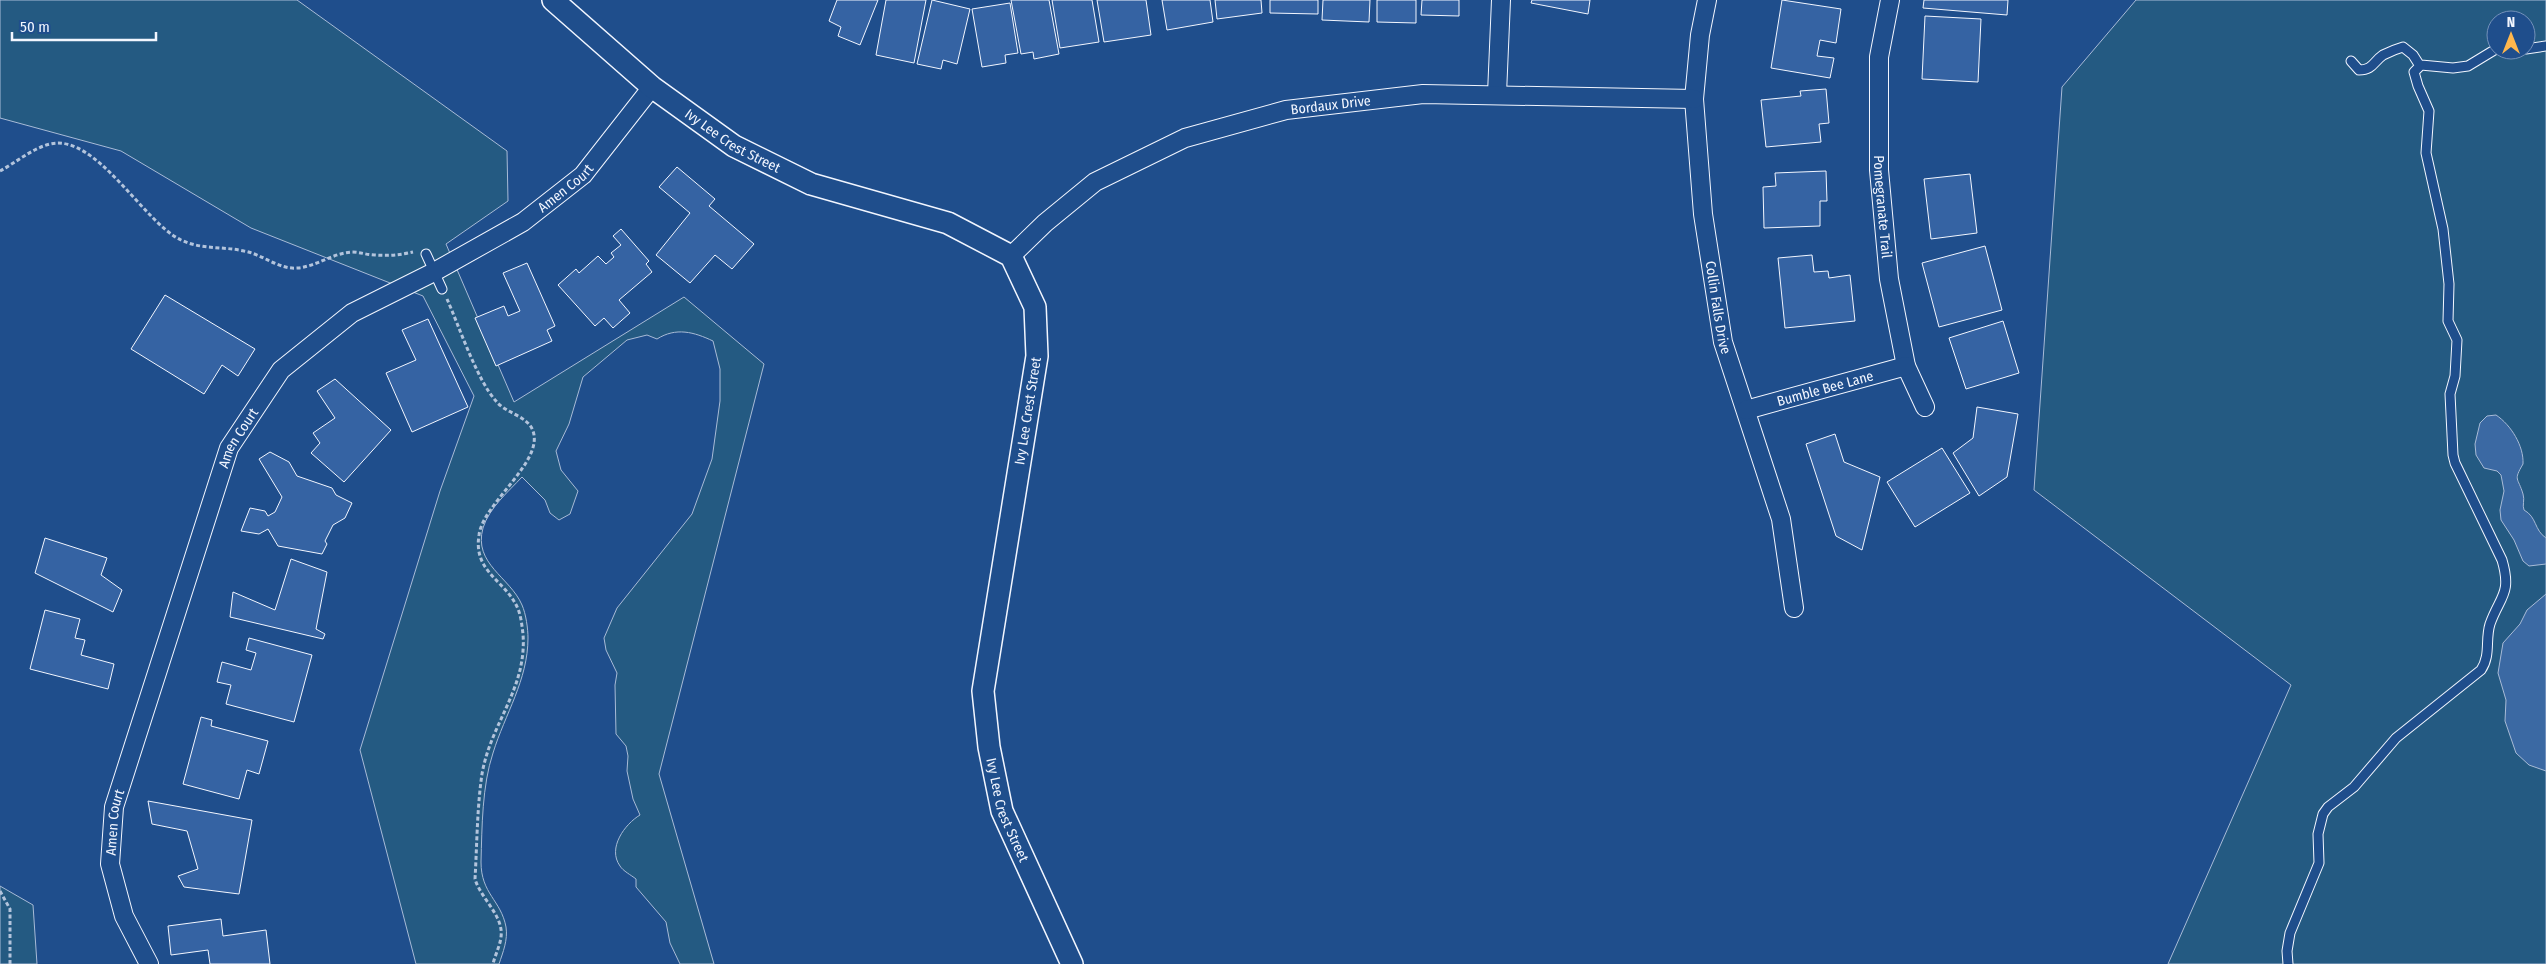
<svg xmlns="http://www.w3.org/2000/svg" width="2546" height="964" viewBox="0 0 2546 964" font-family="'Fira Sans Condensed',sans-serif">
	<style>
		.green { fill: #245a82; stroke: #a8bbd7; fill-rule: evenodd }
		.water { fill: #3b69a3; stroke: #a8bbd7 }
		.building { fill: #3563a3; stroke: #f2f6ff }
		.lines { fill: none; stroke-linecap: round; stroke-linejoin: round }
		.service-casing { stroke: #f2f6ff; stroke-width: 11 }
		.minor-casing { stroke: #f2f6ff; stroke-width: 20 }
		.tertiary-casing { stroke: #f2f6ff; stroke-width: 24 }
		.path { stroke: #b3c4dc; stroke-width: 3; stroke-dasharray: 4 2.5; stroke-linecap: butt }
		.service { stroke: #1f4e8c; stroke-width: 9 }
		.minor { stroke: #1f4e8c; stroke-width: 18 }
		.tertiary { stroke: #1f4e8c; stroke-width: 21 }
		.labels { text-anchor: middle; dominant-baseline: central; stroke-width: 4; stroke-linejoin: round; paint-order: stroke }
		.street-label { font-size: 14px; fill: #f2f6ff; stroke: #1f4e8c }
	</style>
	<rect width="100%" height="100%" fill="#1f4e8c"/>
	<!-- green -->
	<path class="green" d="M 0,0 L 297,0 L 507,151 L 508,201 L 446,244 L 514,402 L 684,297 L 764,364 L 659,774 L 714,964 L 680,964 L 670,943 L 666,922 L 636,887 L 636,879 C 631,875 623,871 620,866 C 607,848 625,824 640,815 L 633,799 L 627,771 L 628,756 L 626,746 L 616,734 L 615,685 L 617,673 L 606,650 L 604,638 L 617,608 L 692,514 L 712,459 L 720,401 L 720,369 L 713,341 C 694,332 676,327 657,339 L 647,335 L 627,340 L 583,377 L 569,424 L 556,451 L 561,470 L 578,491 L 570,514 L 559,520 L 550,513 L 545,500 L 522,477 C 509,491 489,508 483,528 C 473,564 510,577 522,605 C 526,614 528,629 528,638 C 528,680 505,714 493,753 C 482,786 482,827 481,862 C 481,894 501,900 506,927 C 508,940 503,952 499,964 L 416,964 L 360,750 L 440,491 L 474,396 L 423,296 L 251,228 L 121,151 L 0,118 Z
		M 2136,0 L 2546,0 L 2546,964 L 2168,964 L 2291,685 L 2034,490 L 2062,87 ZM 2496,20 L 2526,20 L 2526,50 L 2496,50 Z
		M 0,886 L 33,905 L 37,964 L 0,964 Z"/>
	<!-- water -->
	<path class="water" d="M 2496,415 C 2511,425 2524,446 2523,464 C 2513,481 2518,477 2523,494 C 2525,500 2522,505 2524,510 C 2537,517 2534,530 2546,538 L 2546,564 L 2529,566 L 2523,561 L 2514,540 L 2501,520 L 2500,510 L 2504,491 L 2501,475 L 2497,471 L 2484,468 L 2476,455 L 2475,444 L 2480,423 L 2487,416 Z
		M 2546,594 L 2546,771 L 2529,765 L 2516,753 L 2505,721 L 2506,700 L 2498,673 L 2503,643 L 2520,624 L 2527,610 Z"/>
	<!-- building -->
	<path class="building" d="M 837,0 L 878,0 L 860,45 L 838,36 L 841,27 L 829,21 Z
		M 886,0 L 926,0 L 914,63 L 876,55 Z
		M 932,0 L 970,9 L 957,64 L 943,60 L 941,69 L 917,64 Z
		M 1011,0 L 1049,0 L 1059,54 L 1034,59 L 1033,52 L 1021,54 Z
		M 1052,0 L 1092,0 L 1099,42 L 1060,48 Z
		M 1097,0 L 1146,0 L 1151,35 L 1104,42 Z
		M 1162,0 L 1210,0 L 1213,22 L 1167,30 Z
		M 1215,0 L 1261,0 L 1262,13 L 1217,19 Z
		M 1270,0 L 1318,0 L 1318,14 L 1270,13 Z
		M 1323,0 L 1370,0 L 1369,22 L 1322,20 Z
		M 1377,0 L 1416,0 L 1416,23 L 1377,22 Z
		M 1422,0 L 1459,0 L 1459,16 L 1421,15 Z
		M 1532,0 L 1590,0 L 1588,14 L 1531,3 Z
		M 1782,0 L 1841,9 L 1836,43 L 1820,40 L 1817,56 L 1834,58 L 1830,78 L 1771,68 Z
		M 1924,0 L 2008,0 L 2007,15 L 1923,8 Z
		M 1010,3 L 1018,53 L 1005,55 L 1006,63 L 982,67 L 972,9 Z
		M 1925,16 L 1981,19 L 1978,82 L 1922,79 Z
		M 1826,89 L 1829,123 L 1819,124 L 1821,142 L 1766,147 L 1761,100 L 1801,96 L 1800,91 Z
		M 677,167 L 715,199 L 709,206 L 754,244 L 732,269 L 715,255 L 690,283 L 656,255 L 690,213 L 659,187 Z
		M 1826,171 L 1827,201 L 1820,201 L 1820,226 L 1764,228 L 1763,187 L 1776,186 L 1775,173 Z
		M 1970,174 L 1977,233 L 1931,239 L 1924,179 Z
		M 621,229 L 649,261 L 646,264 L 652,272 L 619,300 L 630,313 L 613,328 L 604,318 L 595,326 L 558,285 L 576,269 L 579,273 L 598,256 L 606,264 L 614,257 L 611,253 L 621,245 L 613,236 Z
		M 1985,246 L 2002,310 L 1939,327 L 1922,263 Z
		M 1812,255 L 1814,272 L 1828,271 L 1829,278 L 1850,275 L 1855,321 L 1785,328 L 1778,258 Z
		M 527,263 L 555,326 L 547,330 L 552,341 L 496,366 L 475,318 L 504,306 L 508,316 L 520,311 L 503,273 Z
		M 165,295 L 255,349 L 238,376 L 222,365 L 204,394 L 131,349 Z
		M 428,319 L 468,407 L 412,432 L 386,373 L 416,360 L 402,330 Z
		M 2003,321 L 2019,373 L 1966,389 L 1949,338 Z
		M 335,379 L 391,430 L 344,482 L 311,453 L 320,443 L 313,433 L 335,418 L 317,391 Z
		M 1977,407 L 2018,414 L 2007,477 L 1979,496 L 1953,453 L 1973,438 Z
		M 1835,434 L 1844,462 L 1880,477 L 1862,550 L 1836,536 L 1806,444 Z
		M 1942,448 L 1970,493 L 1915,527 L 1887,482 Z
		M 270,452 L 289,462 L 297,476 L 332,488 L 336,495 L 352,503 L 345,518 L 333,525 L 325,541 L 327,544 L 322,554 L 278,546 L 268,529 L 259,534 L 241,531 L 250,508 L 265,511 L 268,516 L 275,512 L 282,497 L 259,459 Z
		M 45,538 L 107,558 L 101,575 L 122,590 L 113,612 L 35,573 Z
		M 291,559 L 327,572 L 316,629 L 325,634 L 323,639 L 230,617 L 233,592 L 275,610 Z
		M 45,610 L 80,619 L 75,638 L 85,640 L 81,655 L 114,664 L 108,689 L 30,669 Z
		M 249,638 L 312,655 L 294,722 L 226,704 L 231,685 L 217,682 L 222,662 L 251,670 L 256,653 L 246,650 Z
		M 201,717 L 212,720 L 211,726 L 268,741 L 259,774 L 247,770 L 239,799 L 183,784 Z
		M 148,801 L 252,820 L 239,894 L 184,887 L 178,876 L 198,869 L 187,831 L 152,824 Z
		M 221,919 L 223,936 L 266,930 L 270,964 L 210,964 L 208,950 L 171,955 L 168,926 Z"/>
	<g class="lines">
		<!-- service casing -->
		<g class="service-casing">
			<path id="service" d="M 2526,49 L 2546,46
				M 2351,61 L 2359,70 C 2373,70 2373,62 2383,55 C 2389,52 2396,49 2403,47 L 2413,55 L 2420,66
				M 426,254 L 442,289
				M 2288,964 L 2287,951 L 2290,933 L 2319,863 L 2318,834 L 2323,814 L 2328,807 L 2354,787 L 2396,738 L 2481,670 C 2491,655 2485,640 2490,624 C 2500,596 2512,594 2502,560 L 2455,463 L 2453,455 L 2450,394 L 2455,376 L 2457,340 L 2448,321 L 2449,284 L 2443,229 L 2426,153 L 2429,111 L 2418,86 L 2414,72 L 2421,65 L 2453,68 L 2468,66 L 2496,49"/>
		</g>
		<!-- minor casing -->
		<g class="minor-casing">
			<g id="minor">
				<path id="s1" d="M 1707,0 L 1700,35 L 1694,99 L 1703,214 L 1723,342 L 1781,519 L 1794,608"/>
				<path id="s2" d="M 1890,0 L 1879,57 L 1879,170 L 1889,279 L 1906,366 L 1925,407"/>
				<path d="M 1497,94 L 1501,0"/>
				<path id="s3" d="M 1011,256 L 1045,223 L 1095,182 L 1185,138 L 1286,110 L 1423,94 L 1694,99"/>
				<path id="s4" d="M 1746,410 L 1906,366"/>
				<path id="s5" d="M 149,964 L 124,916 L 110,864 L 114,807 L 229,448 L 281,370 L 352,313 L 434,272 L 523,222 L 583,175 L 652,87"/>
			</g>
		</g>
		<!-- tertiary casing -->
		<g class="tertiary-casing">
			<g id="tertiary">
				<path id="s6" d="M 553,0 L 652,87 L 734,146 L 811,184 L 948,223 L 1011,256 L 1035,307 L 1037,356 L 983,691 L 989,747 L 1002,811 L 1072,964"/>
			</g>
		</g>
		<!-- path -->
		<path class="path" d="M 0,171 C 15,163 33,148 50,144 C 96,133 143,222 181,240 C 202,250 222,246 244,251 C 262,254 279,270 298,268 C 317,266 333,253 352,252 C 360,252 367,255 375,255 C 388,256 400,255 413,252
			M 447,299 C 459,326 477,380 496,401 C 505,413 528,416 533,431 C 544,462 483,503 479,535 C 473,573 506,580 518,609 C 521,616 522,626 523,634 C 527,689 491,722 482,774 C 477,808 477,845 475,879 C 481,899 504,916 501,937 C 500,946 495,955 493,964
			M 0,891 L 10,909 L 10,964"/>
		<!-- service -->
		<use href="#service" class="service"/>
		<!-- minor -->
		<use href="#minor" class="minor"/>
		<!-- tertiary -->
		<use href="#tertiary" class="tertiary"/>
	</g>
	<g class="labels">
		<!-- street labels -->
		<g class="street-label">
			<text stroke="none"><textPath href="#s3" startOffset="362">Bordaux Drive</textPath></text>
			<text stroke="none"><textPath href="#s6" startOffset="229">Ivy Lee Crest Street</textPath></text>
			<text stroke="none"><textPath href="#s5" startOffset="975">Amen Court</textPath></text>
			<text stroke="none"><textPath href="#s2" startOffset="208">Pomegranate Trail</textPath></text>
			<text stroke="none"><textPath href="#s1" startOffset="310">Collin Falls Drive</textPath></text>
			<text stroke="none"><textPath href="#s4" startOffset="82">Bumble Bee Lane</textPath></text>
			<text transform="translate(1028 411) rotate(-81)">Ivy Lee Crest Street</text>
			<text stroke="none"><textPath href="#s5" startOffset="555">Amen Court</textPath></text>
			<text stroke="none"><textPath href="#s6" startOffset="1099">Ivy Lee Crest Street</textPath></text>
			<text stroke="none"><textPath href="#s5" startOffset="150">Amen Court</textPath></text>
		</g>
	</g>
	<!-- north arrow -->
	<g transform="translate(2511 35)"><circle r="24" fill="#1f4e8c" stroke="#7391ba"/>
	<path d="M0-4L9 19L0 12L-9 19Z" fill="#ffb74d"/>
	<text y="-8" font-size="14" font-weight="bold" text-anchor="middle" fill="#f2f6ff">N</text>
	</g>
	<!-- scale -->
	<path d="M12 32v8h144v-8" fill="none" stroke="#f2f6ff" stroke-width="2.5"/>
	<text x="20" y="32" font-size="15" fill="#f2f6ff" stroke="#1f4e8c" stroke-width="4" paint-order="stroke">50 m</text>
</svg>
